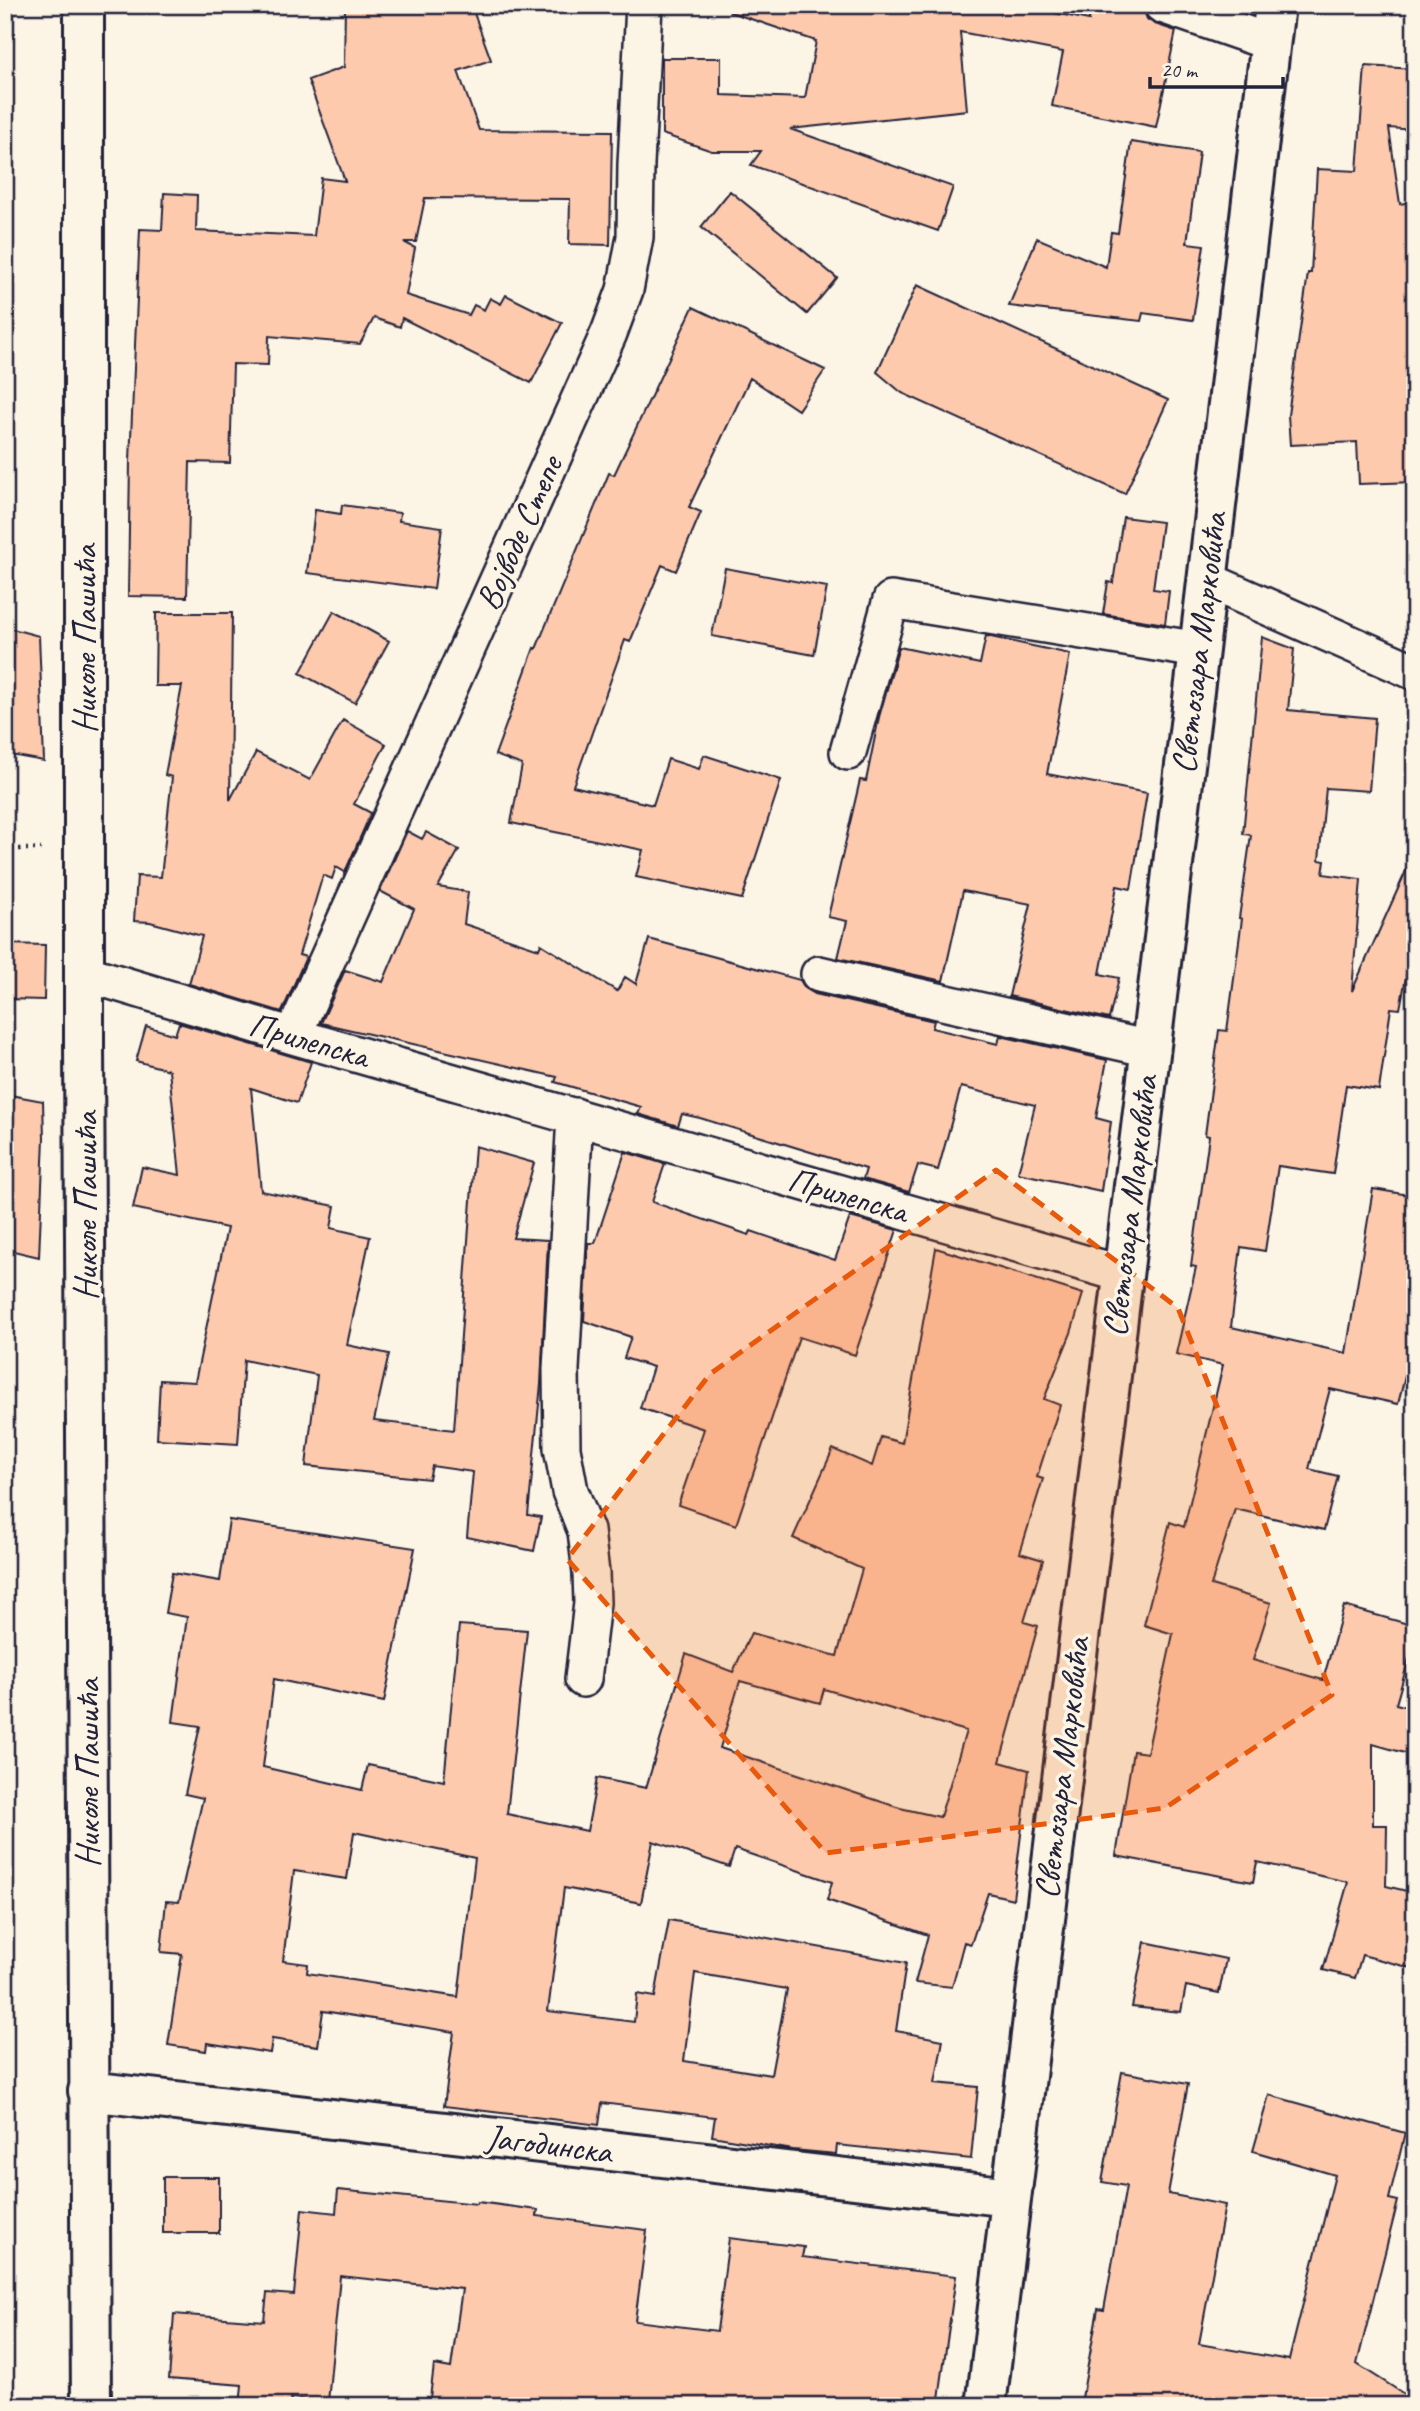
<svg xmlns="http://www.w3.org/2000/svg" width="1420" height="2411" viewBox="0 0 1420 2411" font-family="Caveat,sans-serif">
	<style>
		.building { fill: #fecaae; stroke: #22223b; stroke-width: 2; fill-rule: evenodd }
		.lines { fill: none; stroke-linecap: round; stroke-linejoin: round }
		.street-casing { stroke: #22223b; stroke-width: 40 }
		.secondary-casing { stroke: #22223b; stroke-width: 44 }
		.path { stroke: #22223b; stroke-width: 4.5; stroke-dasharray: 2 5; stroke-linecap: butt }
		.street { stroke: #fcf5e5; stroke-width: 35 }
		.secondary { stroke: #fcf5e5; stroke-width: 38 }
		.marked { fill: #e8590c; fill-opacity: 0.2; stroke: #e8590c; stroke-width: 5; stroke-dasharray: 14 9; stroke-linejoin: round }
		.labels { text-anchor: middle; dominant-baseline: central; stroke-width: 7; stroke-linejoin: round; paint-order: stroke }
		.street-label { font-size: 35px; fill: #22223b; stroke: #fcf5e5 }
	</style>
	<rect width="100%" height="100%" fill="#fcf5e5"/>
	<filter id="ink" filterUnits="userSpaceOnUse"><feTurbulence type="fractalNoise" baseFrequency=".0143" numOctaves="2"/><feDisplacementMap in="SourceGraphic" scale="14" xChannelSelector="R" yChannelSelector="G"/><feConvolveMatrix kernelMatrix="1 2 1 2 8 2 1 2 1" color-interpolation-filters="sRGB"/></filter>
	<g filter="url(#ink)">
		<!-- building -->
		<path class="building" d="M 345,5 L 471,5 L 491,60 L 458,71 L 479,130 L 612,131 L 610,245 L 569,244 L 570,199 L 425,198 L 416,242 L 404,242 L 415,248 L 406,295 L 469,315 L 474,305 L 484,310 L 490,298 L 501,304 L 506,295 L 562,323 L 531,383 L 402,318 L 400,327 L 374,318 L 360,344 L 269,336 L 268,365 L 233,364 L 230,463 L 190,462 L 187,597 L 128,596 L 130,461 L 140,229 L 162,230 L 164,193 L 197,195 L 196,231 L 314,236 L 321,178 L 345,181 L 308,80 L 344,67 Z
			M 731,5 L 1015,5 L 1089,20 L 1091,5 L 1142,5 L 1147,19 L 1155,24 L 1176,31 L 1156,127 L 1052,106 L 1063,52 L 960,32 L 967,110 L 790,129 L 953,187 L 938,231 L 751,165 L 761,151 L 712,151 L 662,134 L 662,58 L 721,58 L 721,95 L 805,98 L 816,41 L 730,12 Z
			M 1365,66 L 1415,69 L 1415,130 L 1389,128 L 1400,204 L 1415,201 L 1415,482 L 1359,484 L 1357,442 L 1290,445 L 1288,415 L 1308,273 L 1311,273 L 1317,169 L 1357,171 Z
			M 1131,142 L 1199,152 L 1187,243 L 1204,245 L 1193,320 L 1143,313 L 1141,321 L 1009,306 L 1037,238 L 1106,267 L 1111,232 L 1118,233 Z
			M 730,191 L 837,278 L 807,314 L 701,227 Z
			M 917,285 L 1168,400 L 1125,494 L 902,393 L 877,372 Z
			M 693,307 L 825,370 L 798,410 L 750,378 L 689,507 L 701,512 L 676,571 L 662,565 L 630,642 L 625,640 L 573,786 L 653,805 L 668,759 L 699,769 L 704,755 L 781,780 L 742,899 L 636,877 L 643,850 L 511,823 L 522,765 L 495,755 L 534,648 L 536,649 L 609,473 L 614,475 Z
			M 342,505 L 400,513 L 399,521 L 442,527 L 434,589 L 307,573 L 315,510 L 341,514 Z
			M 1123,517 L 1162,522 L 1153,589 L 1169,591 L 1165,624 L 1103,614 L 1108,582 L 1113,583 Z
			M 725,568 L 827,587 L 814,655 L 712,636 Z
			M 334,611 L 389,641 L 355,703 L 300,673 Z
			M 156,613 L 232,613 L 230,800 L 256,752 L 310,780 L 343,720 L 386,744 L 354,804 L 371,813 L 345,872 L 336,867 L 332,879 L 323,875 L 299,955 L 306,957 L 282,1012 L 189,984 L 202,936 L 150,922 L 134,921 L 137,876 L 161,877 L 172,777 L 165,775 L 182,686 L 155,686 Z
			M 5,627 L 39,636 L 44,761 L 5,754 Z
			M 986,636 L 1070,654 L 1047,774 L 1147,793 L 1131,889 L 1117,886 L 1100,974 L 1119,978 L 1109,1019 L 1009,996 L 1031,904 L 963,891 L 943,981 L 838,958 L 847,921 L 828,917 L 860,780 L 866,781 L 879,717 L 899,647 L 980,664 Z
			M 1262,637 L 1294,649 L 1288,710 L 1375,718 L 1369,791 L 1326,788 L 1319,860 L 1325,861 L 1323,874 L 1361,879 L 1352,991 L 1415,851 L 1415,930 L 1400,1009 L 1391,1008 L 1379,1090 L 1346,1085 L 1333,1174 L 1278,1166 L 1265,1251 L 1241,1247 L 1231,1327 L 1346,1353 L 1373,1189 L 1415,1196 L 1415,1337 L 1398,1404 L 1330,1389 L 1309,1469 L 1338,1476 L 1324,1530 L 1235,1509 L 1211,1585 L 1271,1603 L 1253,1660 L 1323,1680 L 1344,1606 L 1415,1626 L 1415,1637 L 1396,1704 L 1415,1709 L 1415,1756 L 1373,1744 L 1373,1825 L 1387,1825 L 1386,1886 L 1415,1893 L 1415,1969 L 1362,1955 L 1355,1978 L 1323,1970 L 1348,1882 L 1257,1862 L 1253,1882 L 1116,1856 L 1133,1751 L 1147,1753 L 1173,1634 L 1144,1625 L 1170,1522 L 1184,1527 L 1223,1365 L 1176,1354 L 1196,1267 L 1191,1266 L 1209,1136 L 1205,1135 L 1219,1030 L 1227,1031 L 1242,919 L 1239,918 L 1251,835 L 1243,834 Z
			M 407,831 L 422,839 L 426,832 L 459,850 L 438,887 L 468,892 L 464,924 L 539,949 L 541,944 L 617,991 L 625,977 L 636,984 L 649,939 L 800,980 L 805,988 L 815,994 L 934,1021 L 932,1028 L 998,1044 L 1000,1036 L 1107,1060 L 1096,1118 L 1111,1122 L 1101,1191 L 1018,1173 L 1035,1105 L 961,1087 L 938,1170 L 918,1165 L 909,1192 L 863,1179 L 866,1169 L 700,1118 L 682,1114 L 678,1126 L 638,1114 L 641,1107 L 555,1082 L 557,1077 L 321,1023 L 345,970 L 383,982 L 414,909 L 380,891 Z
			M 5,944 L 45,945 L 44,1000 L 5,999 Z
			M 179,1023 L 311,1062 L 297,1103 L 251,1088 L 261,1191 L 335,1206 L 331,1228 L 370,1237 L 347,1345 L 389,1354 L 374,1421 L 454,1430 L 475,1146 L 534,1163 L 513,1238 L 548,1240 L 541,1384 L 528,1515 L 541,1517 L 534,1551 L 467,1537 L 473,1472 L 432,1466 L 429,1479 L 306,1466 L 317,1375 L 244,1360 L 238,1444 L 157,1439 L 160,1380 L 195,1382 L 227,1228 L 133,1208 L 142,1167 L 180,1175 L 169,1070 L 136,1061 L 146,1026 L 175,1035 Z
			M 5,1094 L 43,1101 L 44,1138 L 39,1257 L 5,1249 Z
			M 625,1152 L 665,1164 L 652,1202 L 749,1235 L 751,1231 L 835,1260 L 850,1217 L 897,1230 L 855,1355 L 799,1337 L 736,1525 L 678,1505 L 704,1429 L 640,1408 L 653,1367 L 624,1358 L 631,1337 L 584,1321 L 588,1243 L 595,1243 Z
			M 936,1248 L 1083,1294 L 1071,1333 L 1044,1399 L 1060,1405 L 1037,1477 L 1043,1479 L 1020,1553 L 1043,1560 L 1024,1622 L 1038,1626 L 1000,1762 L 1029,1770 L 1013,1899 L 988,1893 L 971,1944 L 964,1942 L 952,1987 L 915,1983 L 928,1935 L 827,1900 L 832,1882 L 735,1849 L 729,1867 L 653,1841 L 641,1903 L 564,1888 L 548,2011 L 634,2022 L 637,1994 L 655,1997 L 669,1920 L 906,1963 L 896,2031 L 943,2040 L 935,2083 L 978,2087 L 971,2159 L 837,2145 L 836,2154 L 793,2150 L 712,2136 L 715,2117 L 602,2103 L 599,2125 L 444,2106 L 454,2032 L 323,2011 L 318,2046 L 272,2039 L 270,2053 L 207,2043 L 206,2051 L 168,2045 L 182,1954 L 161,1952 L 166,1901 L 179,1902 L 203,1798 L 185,1794 L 200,1726 L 173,1722 L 187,1617 L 165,1613 L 172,1573 L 220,1581 L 229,1520 L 415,1548 L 384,1702 L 274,1679 L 263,1767 L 362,1790 L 368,1765 L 444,1781 L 459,1625 L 527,1630 L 507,1814 L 587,1831 L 597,1778 L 646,1788 L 686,1654 L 733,1672 L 751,1633 L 837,1656 L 862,1569 L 793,1538 L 833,1449 L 872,1466 L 881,1437 L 902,1443 ZM 740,1681 L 820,1703 L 824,1689 L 966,1731 L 940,1817 L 900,1808 L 720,1748 ZM 354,1832 L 475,1858 L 458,1997 L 307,1973 L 308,1964 L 283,1961 L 294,1871 L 347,1879 ZM 695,1973 L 787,1989 L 771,2075 L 684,2061 Z
			M 1145,1942 L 1226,1959 L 1219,1993 L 1186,1986 L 1181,2012 L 1132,2007 Z
			M 1122,2072 L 1188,2084 L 1168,2194 L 1225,2205 L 1199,2344 L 1289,2360 L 1335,2175 L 1253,2151 L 1269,2095 L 1405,2133 L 1389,2199 L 1398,2201 L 1357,2364 L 1415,2401 L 1415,2406 L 1124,2406 L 1082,2398 L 1098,2309 L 1104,2310 L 1126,2186 L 1102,2182 Z
			M 163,2177 L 219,2177 L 219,2233 L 163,2233 Z
			M 338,2190 L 477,2204 L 477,2202 L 538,2210 L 537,2216 L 647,2230 L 635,2321 L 717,2331 L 729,2238 L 804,2247 L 802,2257 L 956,2276 L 938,2406 L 429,2406 L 434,2365 L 451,2368 L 462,2289 L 340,2276 L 328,2402 L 291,2398 L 290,2406 L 240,2406 L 242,2385 L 169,2379 L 174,2314 L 264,2321 L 267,2293 L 294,2295 L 302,2209 L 336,2213 Z"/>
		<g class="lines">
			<!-- street casing -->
			<g class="street-casing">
				<path id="street" d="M 1162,5 L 1269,42
					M 1207,580 L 1415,672
					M 848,752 L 891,600 L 1199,650
					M 84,973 L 293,1036 L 1122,1274
					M 819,974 L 1150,1049
					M 293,1036 L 609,333 L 625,290 L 635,237 L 636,164 L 644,5
					M 575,1116 L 561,1369 L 562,1448 L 570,1491 L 586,1531 L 591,1573 L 592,1603 L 583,1679"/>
			</g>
			<!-- secondary casing -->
			<g class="secondary-casing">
				<path id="secondary" d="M 84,5 L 84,1044 L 91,2406
					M 88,2091 L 1011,2197
					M 986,2406 L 1199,650 L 1275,5"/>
			</g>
			<!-- path -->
			<path class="path" d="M 5,849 L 41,849"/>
			<!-- street -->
			<use href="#street" class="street"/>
			<!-- secondary -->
			<use href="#secondary" class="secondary"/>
		</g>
	</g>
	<!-- marked area -->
	<path class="marked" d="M 996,1170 L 1178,1308 L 1332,1695 L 1165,1808 L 826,1853 L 567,1559 L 710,1374 Z"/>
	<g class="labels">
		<!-- street labels -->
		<g class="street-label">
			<text transform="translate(519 533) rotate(-66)">Војводе Степе</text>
			<text transform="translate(84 639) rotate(-90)">Николе Пашића</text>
			<text transform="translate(1199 643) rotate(-83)">Светозара Марковића</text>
			<text transform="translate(309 1040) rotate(16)">Прилепска</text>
			<text transform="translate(848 1195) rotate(16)">Прилепска</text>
			<text transform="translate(85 1206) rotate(-90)">Николе Пашића</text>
			<text transform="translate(1130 1206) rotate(-83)">Светозара Марковића</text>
			<text transform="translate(1062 1768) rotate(-83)">Светозара Марковића</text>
			<text transform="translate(87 1773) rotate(-90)">Николе Пашића</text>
			<text transform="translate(549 2144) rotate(7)">Јагодинска</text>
		</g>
	</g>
	<!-- margin -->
	<rect width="1420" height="2411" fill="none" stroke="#fcf5e5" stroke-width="28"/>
	<rect x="14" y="14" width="1392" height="2383" fill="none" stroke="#22223b" stroke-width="2.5" filter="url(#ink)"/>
	<!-- scale -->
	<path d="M1150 77v10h133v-10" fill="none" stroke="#22223b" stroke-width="3.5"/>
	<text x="1161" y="77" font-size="21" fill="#22223b" stroke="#fcf5e5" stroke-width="5" paint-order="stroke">20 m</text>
</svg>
